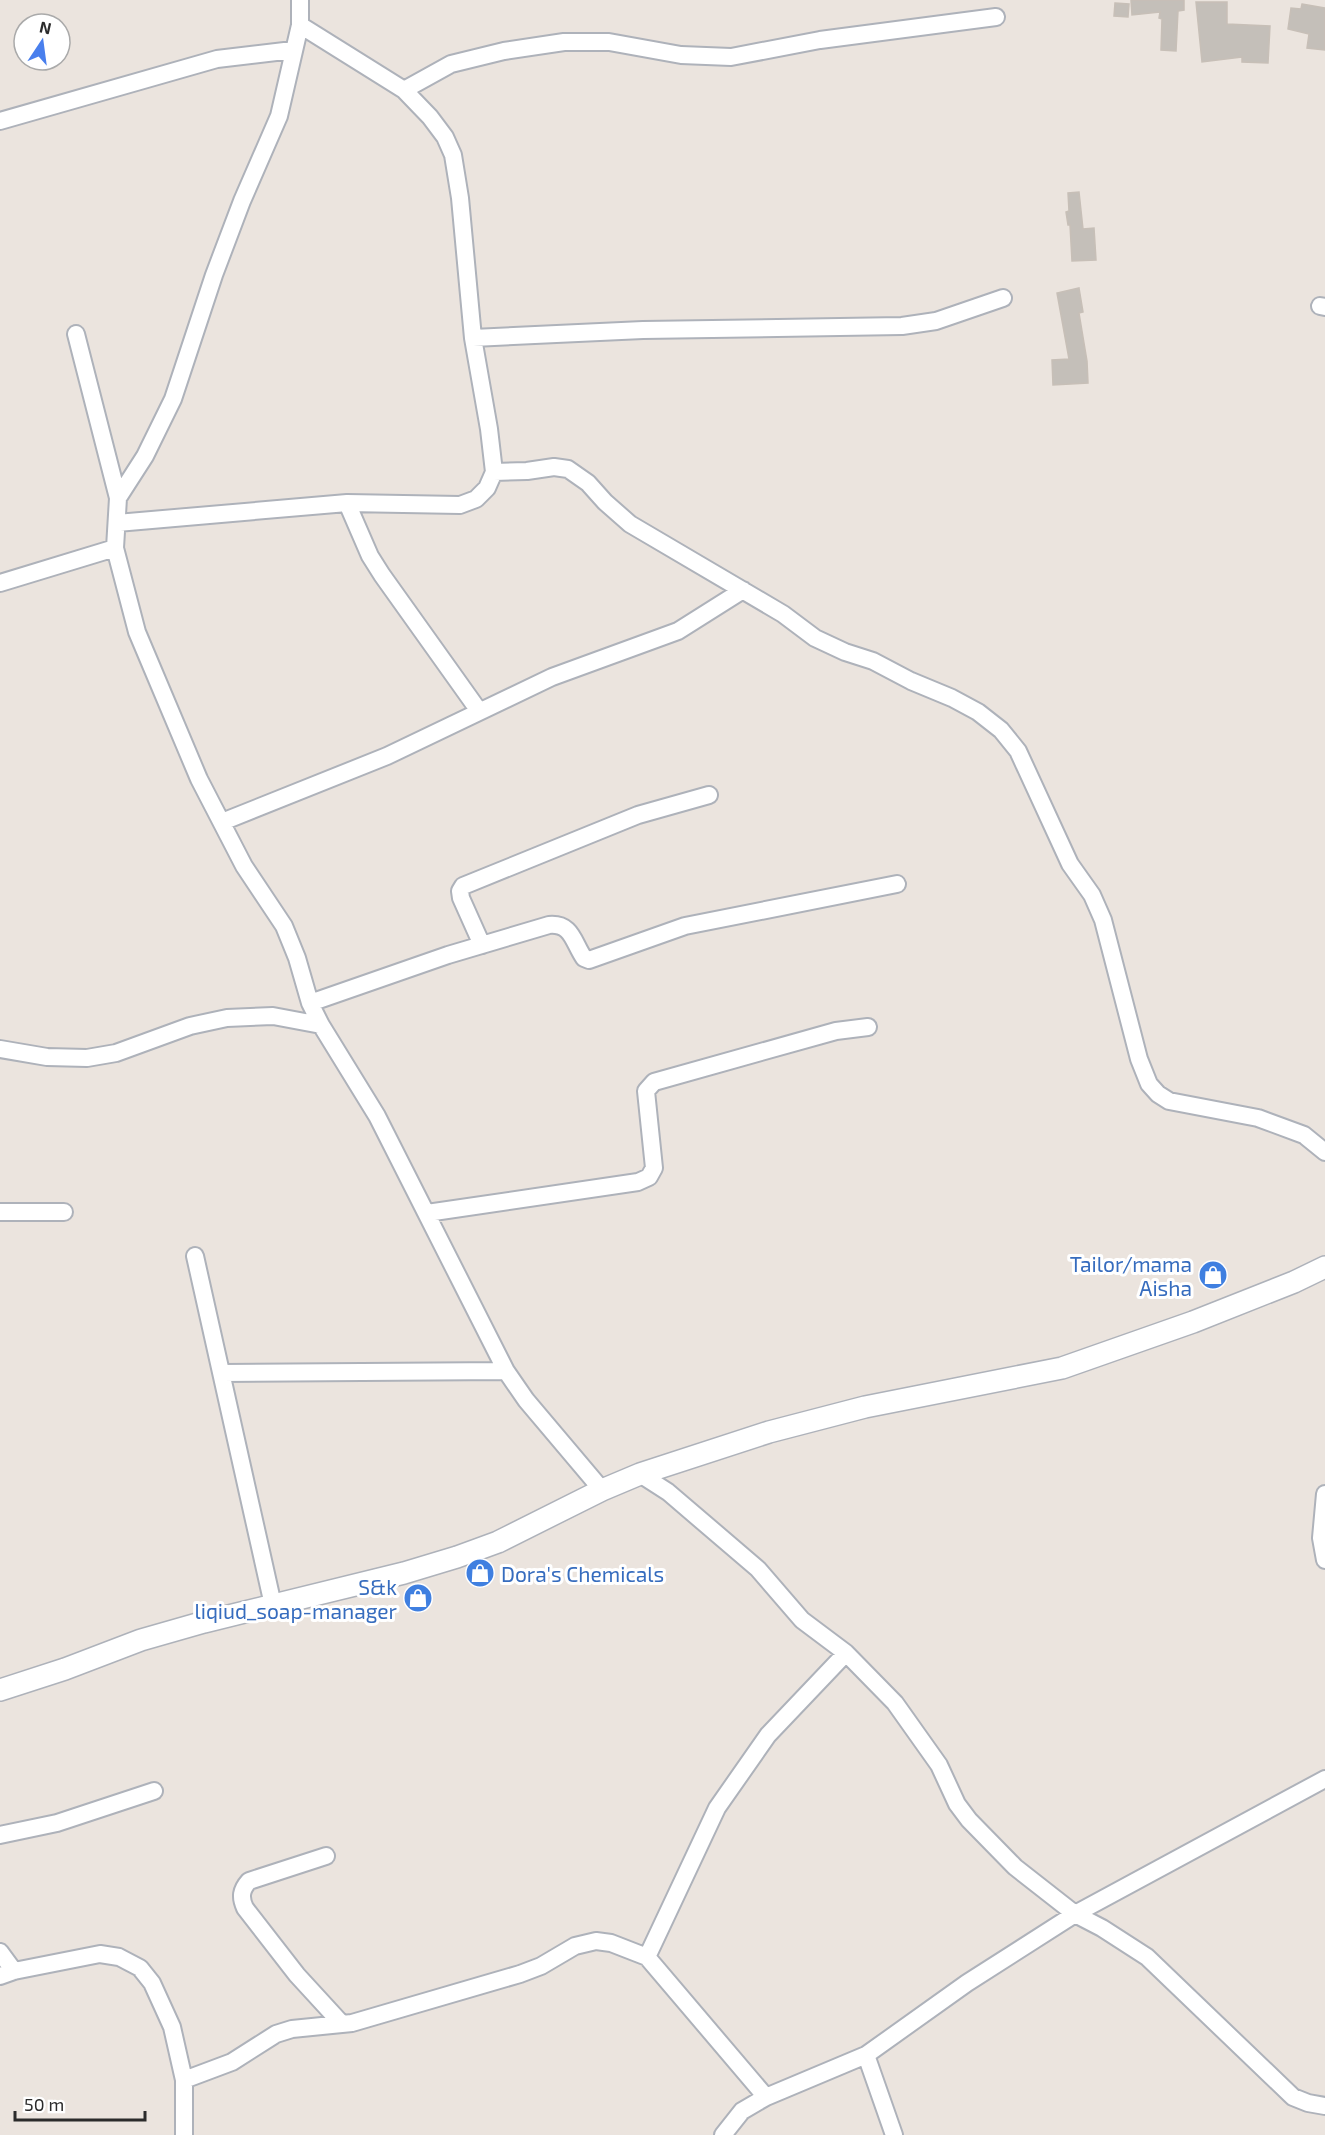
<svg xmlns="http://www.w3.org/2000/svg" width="1325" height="2135" viewBox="0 0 1325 2135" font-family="'Exo 2',sans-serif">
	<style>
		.building { fill: #c4bfb9; stroke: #c7bfb7; stroke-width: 1.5 }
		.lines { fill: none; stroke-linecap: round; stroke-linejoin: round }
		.minor-casing { stroke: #aeb2ba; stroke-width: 20 }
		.tertiary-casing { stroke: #aeb2ba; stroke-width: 24 }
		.minor { stroke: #fff; stroke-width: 16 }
		.tertiary { stroke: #fff; stroke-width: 21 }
		.labels { text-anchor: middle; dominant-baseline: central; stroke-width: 6; stroke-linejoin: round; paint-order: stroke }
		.shop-label { font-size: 21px; fill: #366cbe; stroke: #fff; text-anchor: end }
	</style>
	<rect width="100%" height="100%" fill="#ebe4de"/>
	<!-- building -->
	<path class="building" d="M 1131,0 L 1184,0 L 1184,10 L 1178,11 L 1176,51 L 1161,50 L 1162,19 L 1159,18 L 1160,12 L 1132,15 Z
		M 1196,2 L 1227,2 L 1227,24 L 1270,26 L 1268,63 L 1242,62 L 1242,57 L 1202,62 Z
		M 1115,3 L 1129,4 L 1128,17 L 1114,16 Z
		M 1302,4 L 1325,8 L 1325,50 L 1307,48 L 1309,34 L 1288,29 L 1291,8 L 1301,9 Z
		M 1079,192 L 1083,229 L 1094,228 L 1096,260 L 1072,261 L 1070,225 L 1068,225 L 1066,212 L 1069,211 L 1068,193 Z
		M 1079,288 L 1083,312 L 1079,313 L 1087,361 L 1088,383 L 1053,385 L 1052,360 L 1069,359 L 1057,293 Z"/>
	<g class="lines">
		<!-- minor casing -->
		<g class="minor-casing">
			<path id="minor" d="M 300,0 L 300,25 L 279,116 L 242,201 L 214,275 L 173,399 L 145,456 L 118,498 L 115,548 L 137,632 L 199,779 L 244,866 L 284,926 L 297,958 L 310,1003 L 321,1025 L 377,1116 L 506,1371 L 526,1400 L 602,1490
				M 404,90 L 451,64 L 504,51 L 564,42 L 609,42 L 681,55 L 731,57 L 820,40 L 996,17
				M 0,121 L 217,59 L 293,50
				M 1320,306 L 1325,307
				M 76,334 L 118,498
				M 473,338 L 643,330 L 902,326 L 936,321 L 1003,298
				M 494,472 L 527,471 L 554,467 L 568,469 L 588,483 L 605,502 L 630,524 L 783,614 L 815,638 L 845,652 L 873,661 L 911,681 L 952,698 L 978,712 L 1001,730 L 1018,751 L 1070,864 L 1092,895 L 1103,920 L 1139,1059 L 1149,1084 L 1158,1094 L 1169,1101 L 1258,1118 L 1304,1135 L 1325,1152
				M 347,503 L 370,556 L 382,575 L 479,711
				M 117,523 L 347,503 L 460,505 L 476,499 L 487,488 L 494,472 L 489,429 L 473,338 L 460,198 L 453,155 L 445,137 L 430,117 L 404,90 L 300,25
				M 0,583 L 115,548
				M 222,822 L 387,756 L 552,677 L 678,631 L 743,590
				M 482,945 L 461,898 L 460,891 L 463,886 L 638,815 L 709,795
				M 310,1003 L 448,955 L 549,925 C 572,923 573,942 584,958 L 589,960 L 685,926 L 897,884
				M 0,1049 L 47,1057 L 87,1058 L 116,1053 L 190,1026 L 227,1018 L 273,1016 L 321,1025
				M 0,1212 L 64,1212
				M 427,1213 L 638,1182 L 649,1177 L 654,1168 L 646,1091 L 654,1082 L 836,1031 L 868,1027
				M 195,1256 L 273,1605
				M 222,1373 L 506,1371
				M 640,1474 L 668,1492 L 758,1569 L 802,1620 L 846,1653 L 895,1703 L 939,1765 L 957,1804 L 969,1820 L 1015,1867 L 1075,1914 L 1102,1928 L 1147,1957 L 1293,2097 L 1308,2103 L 1325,2106
				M 1325,1494 L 1321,1538 L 1325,1560
				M 0,1835 L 57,1823 L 154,1791
				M 326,1856 L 249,1881 C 241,1890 240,1897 245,1908 L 297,1975 L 342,2024
				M 0,1952 L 14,1971
				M 647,1957 L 717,1808 L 768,1735 L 846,1653
				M 0,1976 L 14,1971 L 100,1954 L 119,1957 L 140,1968 L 152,1983 L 172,2027 L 184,2080 L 184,2135
				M 866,2055 L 894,2135
				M 184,2080 L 232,2062 L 276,2034 L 292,2029 L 352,2023 L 520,1974 L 541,1966 L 575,1946 L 596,1941 L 611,1943 L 647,1957 L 766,2097
				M 723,2135 L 742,2111 L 766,2097 L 866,2055 L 967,1983 L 1075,1914 L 1325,1779"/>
		</g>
		<!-- tertiary casing -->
		<g class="tertiary-casing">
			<path id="tertiary" d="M 0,1690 L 65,1669 L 141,1640 L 204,1622 L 404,1573 L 457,1557 L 498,1542 L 602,1490 L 640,1474 L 769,1432 L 865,1407 L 1062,1368 L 1193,1322 L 1294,1282 L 1325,1267"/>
		</g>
		<!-- minor -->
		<use href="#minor" class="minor"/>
		<!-- tertiary -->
		<use href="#tertiary" class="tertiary"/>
	</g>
	<!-- icons -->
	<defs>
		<g id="shop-disc" transform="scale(1.5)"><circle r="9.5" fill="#3f7fe0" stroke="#fff"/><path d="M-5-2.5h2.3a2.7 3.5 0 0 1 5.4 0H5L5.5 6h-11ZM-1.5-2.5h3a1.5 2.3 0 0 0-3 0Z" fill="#fff"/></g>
	</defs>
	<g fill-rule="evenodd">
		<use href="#shop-disc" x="1213" y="1275"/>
		<use href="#shop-disc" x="480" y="1573"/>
		<use href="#shop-disc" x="418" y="1598"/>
	</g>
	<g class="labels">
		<!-- shop labels -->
		<g class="shop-label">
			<text x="1192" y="1263">Tailor/mama<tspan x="1192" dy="24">Aisha</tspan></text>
			<text x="501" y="1573" text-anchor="start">Dora's Chemicals</text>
			<text x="397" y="1586">S&amp;k<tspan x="397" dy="24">liqiud_soap-manager</tspan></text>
		</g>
	</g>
	<!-- north arrow -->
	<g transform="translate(42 42) rotate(13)"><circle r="28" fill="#ffffff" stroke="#aaaaaa" stroke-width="1.5"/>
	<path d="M0-4.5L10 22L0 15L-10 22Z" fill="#497fed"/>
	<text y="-9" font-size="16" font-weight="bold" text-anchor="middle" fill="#2b2b2b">N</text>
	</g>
	<!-- scale -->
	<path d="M15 2111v9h130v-9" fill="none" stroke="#2b2b2b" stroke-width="3"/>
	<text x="24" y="2111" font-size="18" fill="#2b2b2b" stroke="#ffffff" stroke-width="4.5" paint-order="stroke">50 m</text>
</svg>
